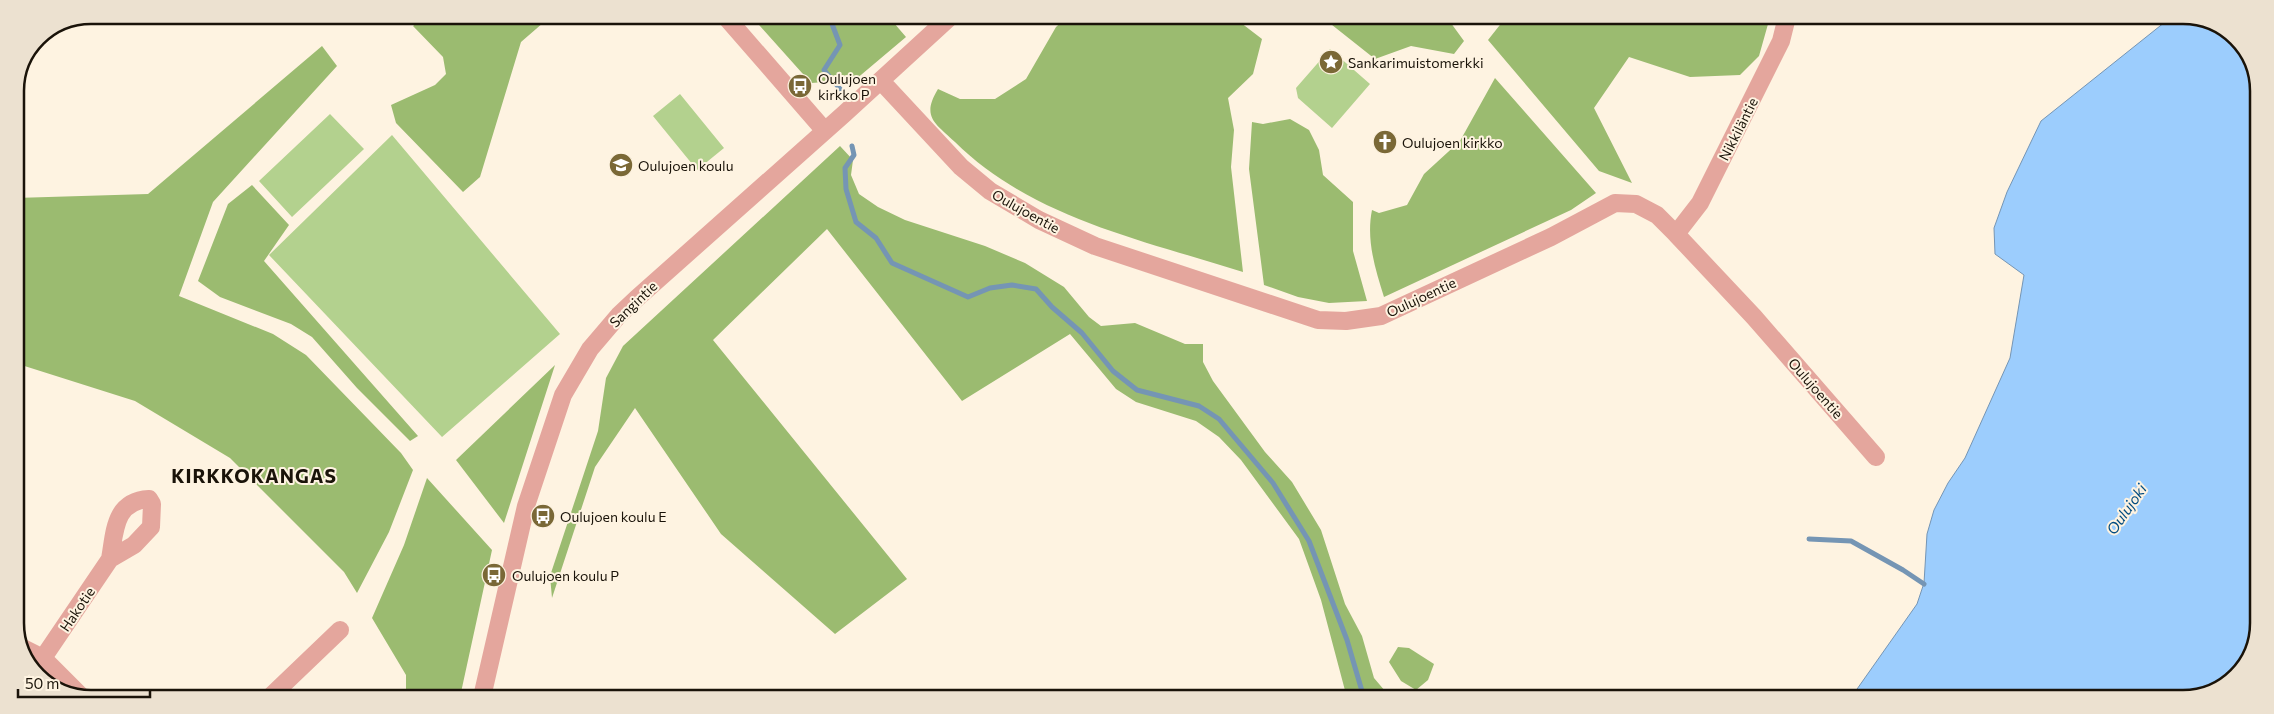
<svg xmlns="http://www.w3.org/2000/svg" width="2274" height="714" viewBox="0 0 2274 714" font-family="Commissioner,sans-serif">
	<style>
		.green { fill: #b3d18e }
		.forest { fill: #9bbb70 }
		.water { fill: #9ccdfd; stroke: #7595b4 }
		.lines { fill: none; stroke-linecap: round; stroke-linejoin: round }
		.stream { stroke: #7595b4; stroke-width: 5 }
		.street { stroke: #e4a69d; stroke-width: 18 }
		.labels { text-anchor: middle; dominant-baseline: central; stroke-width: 4; stroke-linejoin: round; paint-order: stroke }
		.poi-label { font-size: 14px; fill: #1a1309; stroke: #fef3e1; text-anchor: start }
		.street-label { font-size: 14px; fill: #1a1309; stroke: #fef3e1 }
		.water-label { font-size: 15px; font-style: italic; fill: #024c81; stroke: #fef3e1 }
		.district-label { font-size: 19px; font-weight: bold; letter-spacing: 1px; fill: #1a1309; stroke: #fef3e1 }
		.rim { fill: none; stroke: #1a1309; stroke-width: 2.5 }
	</style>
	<rect width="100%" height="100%" fill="#fef3e1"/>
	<!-- green -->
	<path class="green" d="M 1330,49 L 1370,84 L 1332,128 L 1298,98 L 1296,88 Z
		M 680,94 L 724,148 L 697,170 L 653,116 Z
		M 330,114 L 364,149 L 292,217 L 259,181 Z
		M 392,135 L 560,334 L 442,437 L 269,255 Z"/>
	<!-- forest -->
	<path class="forest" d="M 426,15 L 551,16 L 521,42 L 480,177 L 463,192 L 396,123 L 391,105 L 435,85 L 446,74 L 443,57 L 413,26 Z
		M 751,16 L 888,16 L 906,37 L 855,80 L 811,83 Z
		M 1068,16 L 1232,16 L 1262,39 L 1253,74 L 1228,98 L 1234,130 L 1231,167 L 1243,272 C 1143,240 1032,218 955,142 C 935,123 921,117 938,89 L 960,99 L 995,99 L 1026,79 L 1056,27 Z
		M 1322,17 L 1434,17 L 1448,19 L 1464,41 L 1454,54 L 1411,46 L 1375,59 Z
		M 1542,17 L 1770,17 L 1759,56 L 1740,75 L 1690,77 L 1629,57 L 1594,108 L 1632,183 L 1599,171 L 1488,40 L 1503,21 Z
		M 322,46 L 337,66 L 213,202 L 179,296 L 273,334 L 306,355 L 401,453 L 413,470 L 389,532 L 357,593 L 344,572 L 230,458 L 135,401 L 15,363 L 15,198 L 148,194 Z
		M 1495,78 L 1596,193 L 1571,210 L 1384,297 C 1375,268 1366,240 1372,210 L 1379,213 L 1407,205 L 1424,174 L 1460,141 Z
		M 1290,119 L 1309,130 L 1319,150 L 1323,175 L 1353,202 L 1353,251 L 1367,301 L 1329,303 L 1298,297 L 1264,285 L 1249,169 L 1252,122 L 1263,124 Z
		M 840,146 L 853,160 L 851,175 L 859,194 L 878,207 L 905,220 L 985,246 L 1025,263 L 1064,287 L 1089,317 L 1101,326 L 1135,323 L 1185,344 L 1203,344 L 1203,362 L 1213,381 L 1265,452 L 1292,482 L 1321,530 L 1345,604 L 1362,636 L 1374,678 L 1391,698 L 1347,698 L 1321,600 L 1299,539 L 1241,460 L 1219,437 L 1196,421 L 1136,402 L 1116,389 L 1070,334 L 962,401 L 827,229 L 713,340 L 907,579 L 835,634 L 721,534 L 635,408 L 595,467 L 552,598 L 550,576 L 598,431 L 606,378 L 623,346 Z
		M 252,185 L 289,225 L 264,261 L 418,436 L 410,441 L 357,388 L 312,337 L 291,324 L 220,297 L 198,281 L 228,204 Z
		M 555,365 L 504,523 L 456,460 Z
		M 427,478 L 492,550 L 460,697 L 406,697 L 406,675 L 372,618 L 404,545 Z
		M 1398,647 L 1409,648 L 1434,664 L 1428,680 L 1416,690 L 1401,681 L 1389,662 Z"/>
	<!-- water -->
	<path class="water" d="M 2170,18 L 2203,18 L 2243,44 L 2259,85 L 2256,643 L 2230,683 L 2184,699 L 1850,699 L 1917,604 L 1924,583 L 1927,534 L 1934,510 L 1948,483 L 1965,458 L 2010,358 L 2024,275 L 1995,254 L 1994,228 L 2007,192 L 2041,121 Z"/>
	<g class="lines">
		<!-- stream -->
		<path class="stream" d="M 829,16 L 840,45 L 824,70 L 841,90
			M 852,146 L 854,155 L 845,168 L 846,189 L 856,222 L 876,238 L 892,263 L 968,297 L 990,288 L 1012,285 L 1036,289 L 1052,307 L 1082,333 L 1113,371 L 1137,390 L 1199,406 L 1219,419 L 1273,483 L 1309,541 L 1347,640 L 1364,698
			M 1809,539 L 1851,541 L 1903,570 L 1924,584"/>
		<!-- street -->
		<path class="street" d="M 725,16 L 825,131
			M 881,81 L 961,167 L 990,191 L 1039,220 L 1095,246 L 1318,320 L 1346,321 L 1381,316 L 1551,237 L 1615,203 L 1636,204 L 1657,215 L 1676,234 L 1754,317 L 1876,457
			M 1676,234 L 1700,203 L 1781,41 L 1787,17
			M 23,648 L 43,658 L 81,696
			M 43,658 L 110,559 L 134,545 L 151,527 L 152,504 L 149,499 C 114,501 115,531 110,559
			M 270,697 L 340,630
			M 482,697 L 526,506 L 563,395 L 590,349 L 619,315 L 636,299 L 844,114 L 951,16"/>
	</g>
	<!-- icons -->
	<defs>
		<g id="sight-disc" transform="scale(1.25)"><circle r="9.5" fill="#7a6836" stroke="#fef3e1"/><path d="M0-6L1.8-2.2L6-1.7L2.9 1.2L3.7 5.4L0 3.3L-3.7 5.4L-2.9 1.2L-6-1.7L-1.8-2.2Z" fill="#fff"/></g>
		<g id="bus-disc" transform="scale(1.25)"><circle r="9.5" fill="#7a6836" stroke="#fef3e1"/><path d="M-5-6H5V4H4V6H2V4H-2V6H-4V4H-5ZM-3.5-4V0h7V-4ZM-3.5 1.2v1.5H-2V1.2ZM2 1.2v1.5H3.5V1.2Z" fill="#fff"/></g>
		<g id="church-disc" transform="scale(1.25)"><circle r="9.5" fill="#7a6836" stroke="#fef3e1"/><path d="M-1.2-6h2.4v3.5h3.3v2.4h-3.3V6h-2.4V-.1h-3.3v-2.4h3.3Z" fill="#fff"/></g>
		<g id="school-disc" transform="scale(1.25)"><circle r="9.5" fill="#7a6836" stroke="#fef3e1"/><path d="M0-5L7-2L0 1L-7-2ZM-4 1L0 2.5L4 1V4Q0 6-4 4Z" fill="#fff"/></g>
	</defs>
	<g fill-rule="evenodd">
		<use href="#sight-disc" x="1331" y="62"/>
		<use href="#bus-disc" x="800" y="86"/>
		<use href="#church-disc" x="1385" y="142"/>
		<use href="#school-disc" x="621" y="165"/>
		<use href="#bus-disc" x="543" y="516"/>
		<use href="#bus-disc" x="494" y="575"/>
	</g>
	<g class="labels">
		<!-- poi labels -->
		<g class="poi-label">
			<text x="1348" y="62">Sankarimuistomerkki</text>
			<text x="818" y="78">Oulujoen<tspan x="818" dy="16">kirkko P</tspan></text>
			<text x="1402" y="142">Oulujoen kirkko</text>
			<text x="638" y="165">Oulujoen koulu</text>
			<text x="560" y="516">Oulujoen koulu E</text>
			<text x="512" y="575">Oulujoen koulu P</text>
		</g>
		<!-- street labels -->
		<g class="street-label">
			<text transform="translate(1738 129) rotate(-63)">Nikkiläntie</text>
			<text transform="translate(1026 211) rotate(29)">Oulujoentie</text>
			<text transform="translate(1421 297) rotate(-25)">Oulujoentie</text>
			<text transform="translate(633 304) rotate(-44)">Sangintie</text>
			<text transform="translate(1816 388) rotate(49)">Oulujoentie</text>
			<text transform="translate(77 609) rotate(-56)">Hakotie</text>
		</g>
		<!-- water labels -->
		<g class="water-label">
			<text transform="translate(2126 509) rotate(-55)">Oulujoki</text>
		</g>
		<!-- district labels -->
		<g class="district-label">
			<text x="254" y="475">KIRKKOKANGAS</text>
		</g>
	</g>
	<!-- crop -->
	<path d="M0 0H2274V714H0ZM91 24H2183A67 67 0 0 1 2250 91V623A67 67 0 0 1 2183 690H91A67 67 0 0 1 24 623V91A67 67 0 0 1 91 24Z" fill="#ece1d0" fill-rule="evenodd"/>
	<path class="rim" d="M91 24H2183A67 67 0 0 1 2250 91V623A67 67 0 0 1 2183 690H91A67 67 0 0 1 24 623V91A67 67 0 0 1 91 24Z"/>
	<!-- scale -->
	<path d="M18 689v8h132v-8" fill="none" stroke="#1a1309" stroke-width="2.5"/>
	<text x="25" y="689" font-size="15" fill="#1a1309" stroke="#fef3e1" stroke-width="4" paint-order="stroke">50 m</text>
</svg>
